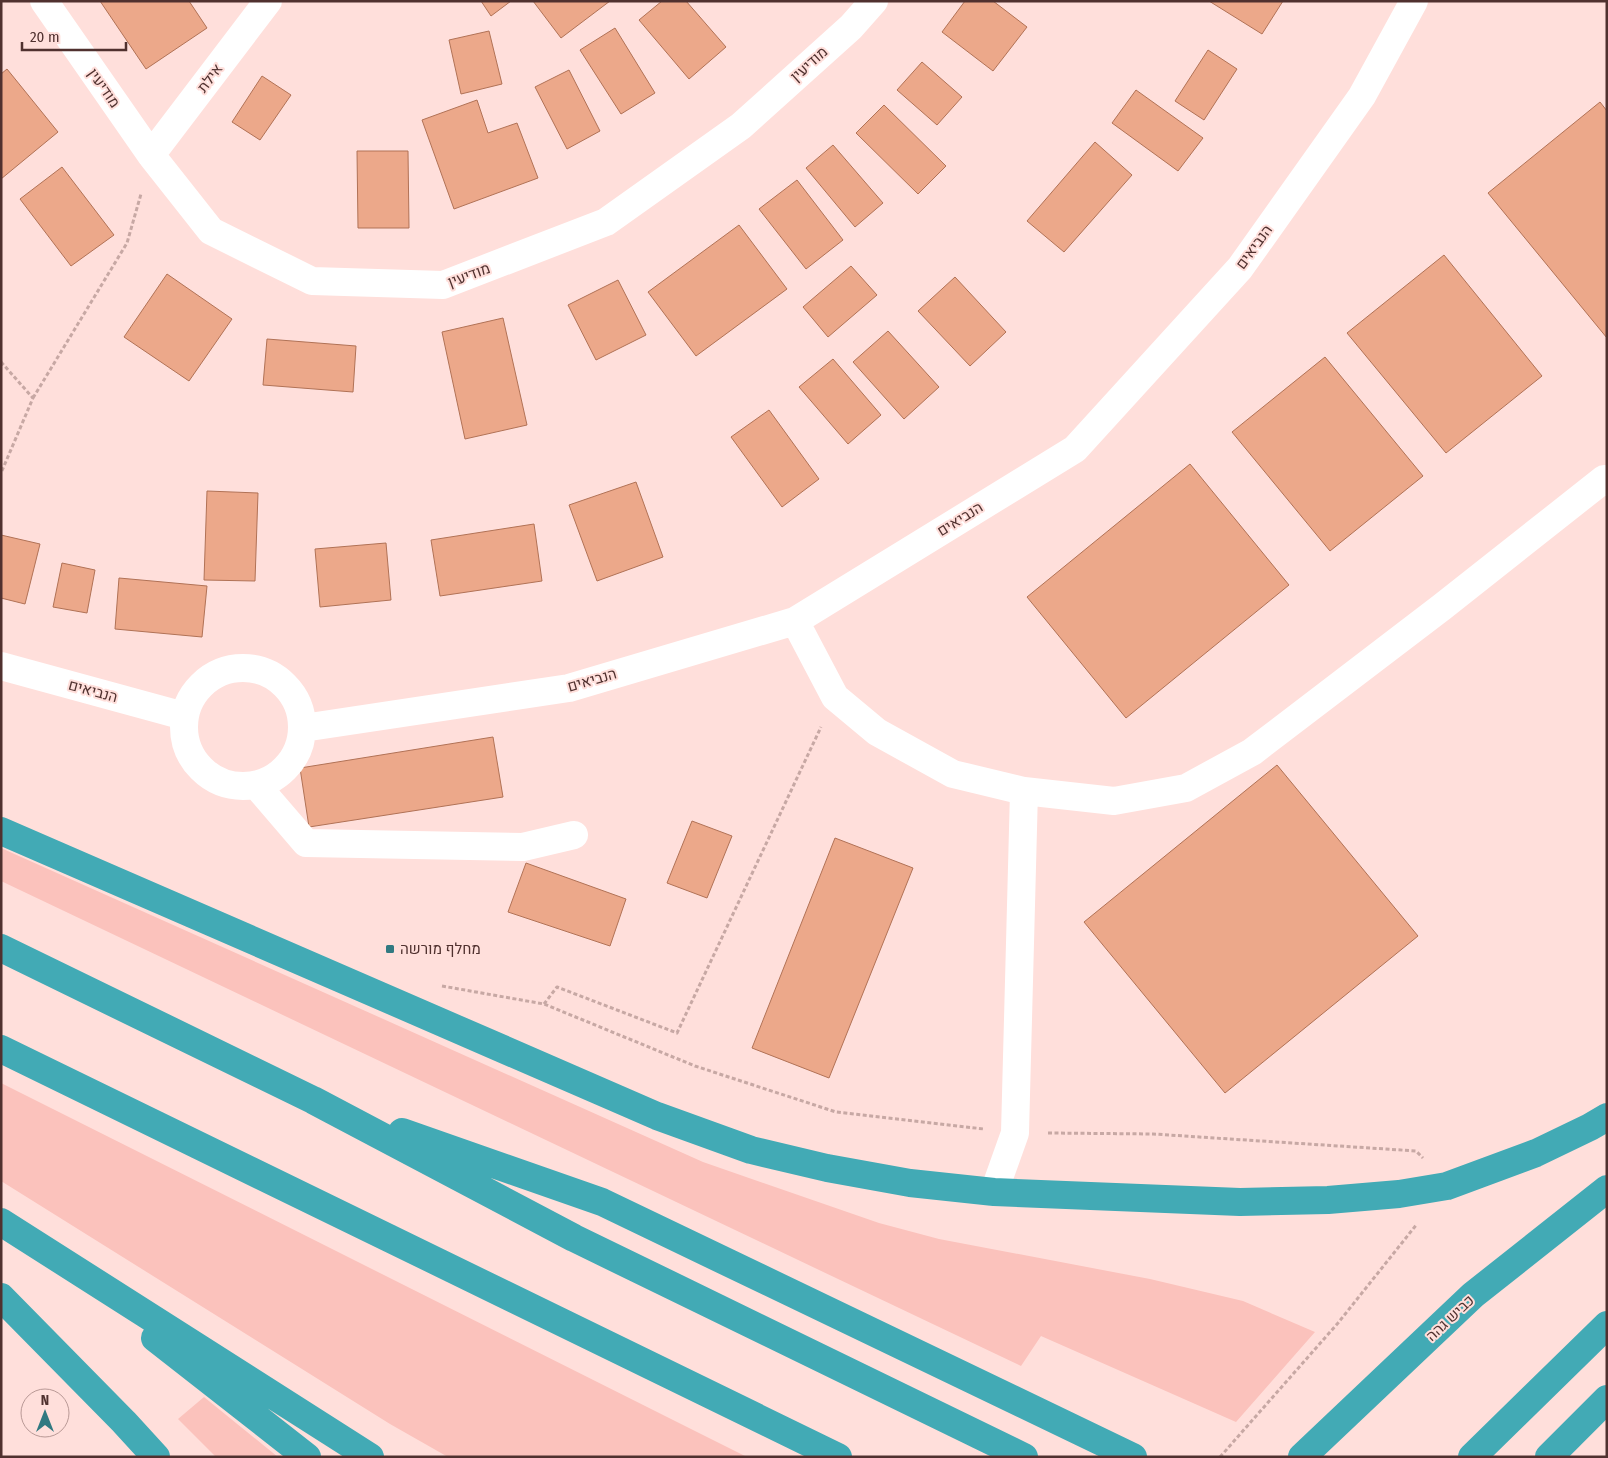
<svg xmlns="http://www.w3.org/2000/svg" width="1608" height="1458" viewBox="0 0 1608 1458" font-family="'Fira Sans Condensed',Heebo,sans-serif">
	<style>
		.green { fill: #fbc2bc }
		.building { fill: #eca88a; stroke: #b17256 }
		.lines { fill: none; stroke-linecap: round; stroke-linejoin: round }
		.path { stroke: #c7a8a4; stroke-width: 3; stroke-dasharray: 4 2.5; stroke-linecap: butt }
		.minor { stroke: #fff; stroke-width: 28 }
		.highway { stroke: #42aab5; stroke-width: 28 }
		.poi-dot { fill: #317981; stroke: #ffdfdb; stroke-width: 2 }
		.labels { text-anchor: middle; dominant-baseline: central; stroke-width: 4; stroke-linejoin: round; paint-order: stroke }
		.street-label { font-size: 15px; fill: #50312f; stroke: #ffdfdb }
		.poi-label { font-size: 15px; fill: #50312f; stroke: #ffdfdb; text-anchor: start }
	</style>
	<rect width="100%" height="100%" fill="#ffdfdb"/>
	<!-- green -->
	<path class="green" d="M 1,848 L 703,1162 L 879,1223 L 939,1239 L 1150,1279 L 1243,1301 L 1315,1332 L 1236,1422 L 1041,1336 L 1021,1366 L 1,881 Z
		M 1,1083 L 693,1430 L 747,1457 L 448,1457 L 390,1424 L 1,1181 Z
		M 204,1397 L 278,1457 L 216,1457 L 178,1419 Z"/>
	<!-- building -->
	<path class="building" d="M 100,1 L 189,1 L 207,28 L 146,69 Z
		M 481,1 L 511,1 L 491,16 Z
		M 533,1 L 610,1 L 561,38 Z
		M 662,1 L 686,1 L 726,47 L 689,79 L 639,20 Z
		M 965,1 L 993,1 L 1027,27 L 993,71 L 942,32 Z
		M 1209,1 L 1283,1 L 1262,34 Z
		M 615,28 L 655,93 L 621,114 L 580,50 Z
		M 489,31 L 502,84 L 461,94 L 449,40 Z
		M 1208,50 L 1237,69 L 1204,120 L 1175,101 Z
		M 922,62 L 962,97 L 937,125 L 897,90 Z
		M 7,69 L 58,132 L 1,179 L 1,74 Z
		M 569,70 L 600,131 L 567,149 L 535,87 Z
		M 262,76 L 291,95 L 260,140 L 232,122 Z
		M 1136,90 L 1203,138 L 1178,171 L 1112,123 Z
		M 477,100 L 488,133 L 517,123 L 538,178 L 454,209 L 422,120 Z
		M 1600,102 L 1607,111 L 1607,338 L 1488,193 Z
		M 884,105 L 946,166 L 918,194 L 856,133 Z
		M 1095,142 L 1132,175 L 1064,252 L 1027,221 Z
		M 833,145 L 883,203 L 855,227 L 806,168 Z
		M 357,151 L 408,151 L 409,228 L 358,228 Z
		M 62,167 L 114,235 L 71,266 L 20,199 Z
		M 797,180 L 843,240 L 806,269 L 759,209 Z
		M 739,225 L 787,289 L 696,356 L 648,292 Z
		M 1444,255 L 1542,376 L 1446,453 L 1347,333 Z
		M 851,266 L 877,295 L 828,337 L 803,307 Z
		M 167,274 L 232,319 L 189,381 L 124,337 Z
		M 955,277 L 1006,332 L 970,366 L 918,311 Z
		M 618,280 L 646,335 L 596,360 L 568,305 Z
		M 503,318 L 527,425 L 465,439 L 442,332 Z
		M 888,331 L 939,387 L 904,419 L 853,362 Z
		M 267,339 L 356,346 L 353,392 L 263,385 Z
		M 1325,357 L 1423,476 L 1330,551 L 1232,432 Z
		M 833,359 L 881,415 L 848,444 L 799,387 Z
		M 769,410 L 819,479 L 782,507 L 731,437 Z
		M 1190,464 L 1289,585 L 1126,718 L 1027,597 Z
		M 636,482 L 663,557 L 597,581 L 569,505 Z
		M 207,491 L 258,493 L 255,581 L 204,580 Z
		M 534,524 L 542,581 L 440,596 L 431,540 Z
		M 1,535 L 40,544 L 25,604 L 1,598 Z
		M 386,543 L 391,600 L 320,607 L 315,549 Z
		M 62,563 L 95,570 L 87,613 L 53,607 Z
		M 119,578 L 207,586 L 202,637 L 115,629 Z
		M 493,737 L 503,797 L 309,827 L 300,768 Z
		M 1277,765 L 1418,936 L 1225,1093 L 1084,922 Z
		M 692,821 L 732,836 L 707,898 L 667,883 Z
		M 835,838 L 913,868 L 829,1078 L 752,1048 Z
		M 526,863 L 626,899 L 610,946 L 508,912 Z"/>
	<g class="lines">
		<!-- path -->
		<path class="path" d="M 1,362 L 33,398 L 1,473
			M 33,398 L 127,243 L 141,194
			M 442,986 L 544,1004 L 695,1066 L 836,1112 L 984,1129
			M 544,1004 L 557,987 L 677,1033 L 821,727
			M 1048,1133 L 1153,1134 L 1416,1151 L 1423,1158
			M 1220,1457 L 1338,1323 L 1417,1224"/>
		<!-- minor -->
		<path class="minor" d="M 44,1 L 151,155 L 211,231 L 312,281 L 443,285 L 606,222 L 741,126 L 851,27 L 874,1
			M 151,155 L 268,1
			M 795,621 L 835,697 L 877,732 L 953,774 L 1024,791 L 1114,801 L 1186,788 L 1252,752 L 1442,607 L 1604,479 L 1607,482
			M 1,666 L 184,716
			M184 727a59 59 0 1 1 118 0a59 59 0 1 1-118 0Z
			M 303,728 L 569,688 L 795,621 L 1075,449 L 1240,268 L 1362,96 L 1414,1
			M 257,786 L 306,843 L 523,847 L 574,835
			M 994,1192 L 1015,1133 L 1024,791"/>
		<!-- highway -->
		<path class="highway" d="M 1,831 L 657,1116 L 751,1150 L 827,1168 L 910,1183 L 994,1192 L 1240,1202 L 1328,1200 L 1399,1194 L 1447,1186 L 1536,1153 L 1590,1127 L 1607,1117
			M 1,948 L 313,1100 L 574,1238 L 1024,1457
			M 1,1049 L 838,1457
			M 402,1132 L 602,1202 L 1133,1457
			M 1,1222 L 370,1457
			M 1,1297 L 124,1422 L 156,1457
			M 155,1338 L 307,1457
			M 1302,1457 L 1473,1295 L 1607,1189
			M 1472,1457 L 1607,1325
			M 1549,1457 L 1607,1399"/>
	</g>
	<!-- markers -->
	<rect class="poi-dot" x="385" y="944" width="10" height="10" rx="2.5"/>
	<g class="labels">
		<!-- street labels -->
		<g class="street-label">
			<text transform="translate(809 64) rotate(-42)">מודיעין</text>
			<text transform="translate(210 78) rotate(-53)">אילת</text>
			<text transform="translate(104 88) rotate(55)">מודיעין</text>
			<text transform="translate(1254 247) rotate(-54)">הנביאים</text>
			<text transform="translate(469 275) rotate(-20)">מודיעין</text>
			<text transform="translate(960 519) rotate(-32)">הנביאים</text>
			<text transform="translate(592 680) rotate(-16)">הנביאים</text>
			<text transform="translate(93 691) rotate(15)">הנביאים</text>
			<text transform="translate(1450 1318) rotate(-43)">כביש גהה</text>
		</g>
		<!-- poi labels -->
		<g class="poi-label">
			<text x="400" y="949">מחלף מורשה</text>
		</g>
	</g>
	<!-- border -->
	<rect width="1608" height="1458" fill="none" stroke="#50312f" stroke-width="5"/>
	<!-- north arrow -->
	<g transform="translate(45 1413)"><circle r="24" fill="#ffdfdb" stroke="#b99996"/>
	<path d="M0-4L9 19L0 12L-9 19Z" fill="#317981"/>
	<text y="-8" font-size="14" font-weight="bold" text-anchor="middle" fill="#50312f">N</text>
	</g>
	<!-- scale -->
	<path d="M22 42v8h104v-8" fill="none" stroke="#50312f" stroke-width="2.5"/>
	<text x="30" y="42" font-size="15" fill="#50312f" stroke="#ffdfdb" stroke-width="4" paint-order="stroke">20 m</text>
</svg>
